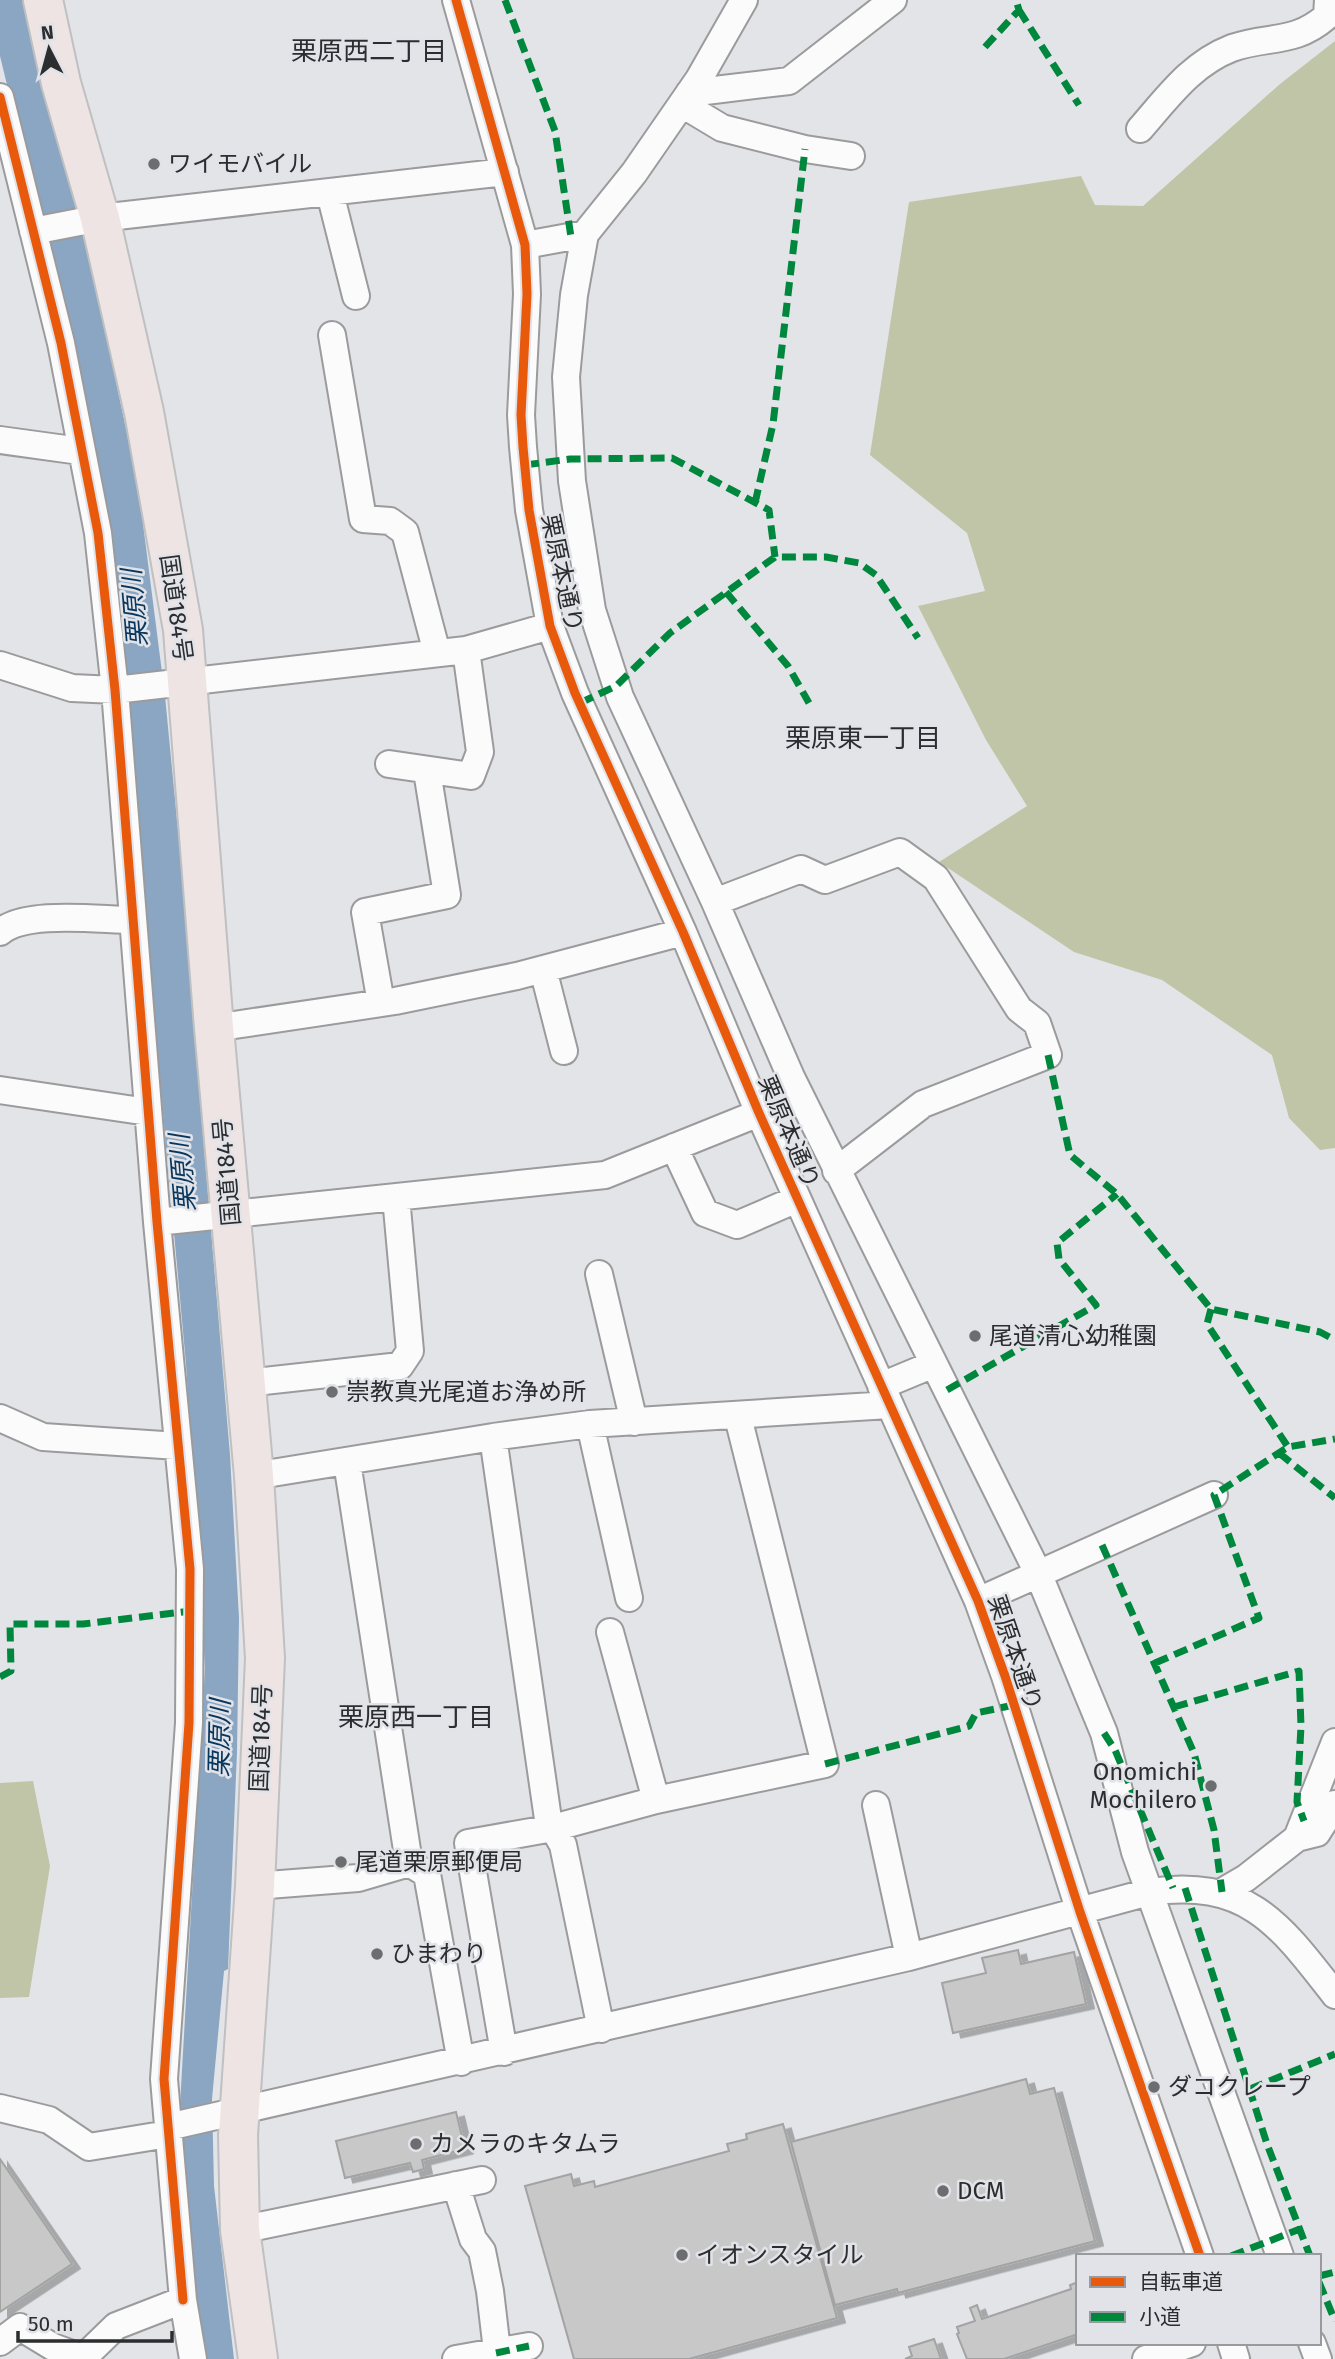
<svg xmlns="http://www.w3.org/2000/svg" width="1335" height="2359" viewBox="0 0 1335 2359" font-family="'Fira Sans','Noto Sans JP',sans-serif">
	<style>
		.forest { fill: #c0c5a8 }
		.water { fill: #8aa6c3 }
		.building { fill: #c8c8c9; stroke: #a3a3a3; stroke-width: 2; filter: url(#shadow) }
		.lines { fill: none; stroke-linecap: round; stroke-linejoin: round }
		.minor-casing { stroke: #9b9b9d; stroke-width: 30 }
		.highway-casing { stroke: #bfc0c1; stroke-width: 42 }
		.minor { stroke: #fbfbfb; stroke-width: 26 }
		.highway { stroke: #eee4e4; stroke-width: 38 }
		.quiet { stroke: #00873e; stroke-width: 7; stroke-dasharray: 14 7; stroke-linecap: butt }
		.cycleway-casing { stroke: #e2e3e8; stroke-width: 13 }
		.cycleway { stroke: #e8590c; stroke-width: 9 }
		.poi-dot { fill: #6c6d6f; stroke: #e2e3e8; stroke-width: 2.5 }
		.labels { text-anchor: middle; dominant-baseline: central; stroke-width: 5; stroke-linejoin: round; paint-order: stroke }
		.poi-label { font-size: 24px; fill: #2c2d2f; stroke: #e2e3e8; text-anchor: start }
		.street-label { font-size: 24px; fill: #2c2d2f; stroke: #e2e3e8 }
		.neighbourhood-label { font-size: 26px; fill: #2c2d2f; stroke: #e2e3e8 }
		.water-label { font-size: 26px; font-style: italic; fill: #08375e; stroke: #e2e3e8 }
	</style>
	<defs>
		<filter id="shadow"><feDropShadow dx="8" dy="4.5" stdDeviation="0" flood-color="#0004"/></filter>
	</defs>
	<rect width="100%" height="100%" fill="#e3e4e7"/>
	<!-- forest -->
	<path class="forest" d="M 1335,41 L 1335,1148 L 1320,1150 L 1289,1118 L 1272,1055 L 1162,980 L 1074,952 L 939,862 L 1027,806 L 986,740 L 918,606 L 985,591 L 967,533 L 870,455 L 909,202 L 1081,176 L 1095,205 L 1143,206 L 1280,84 Z
		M 33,1781 L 50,1866 L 29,1997 L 0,1998 L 0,1783 Z"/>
	<!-- water -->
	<path class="water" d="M 0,0 L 27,0 L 80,212 L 146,523 L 143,524 L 165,696 L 205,1110 L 201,1112 L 230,1455 L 239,1618 L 237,1752 L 228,1969 L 224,1971 L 212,2099 L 214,2186 L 234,2359 L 201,2359 L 181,2185 L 180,2105 L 205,1668 L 186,1364 L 139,850 L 39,217 L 0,56 Z"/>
	<!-- building -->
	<path class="building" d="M 1018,1950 L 1021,1964 L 1074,1952 L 1086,2004 L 953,2033 L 942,1983 L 986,1973 L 982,1958 Z
		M 1026,2079 L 1030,2094 L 1054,2088 L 1095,2241 L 898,2293 L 897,2289 L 835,2305 L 791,2142 Z
		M 456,2112 L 465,2149 L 422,2160 L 424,2169 L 413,2172 L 410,2163 L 345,2178 L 336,2141 Z
		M 783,2124 L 837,2318 L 689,2359 L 574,2359 L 525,2186 L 571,2174 L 574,2186 L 594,2181 L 595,2187 L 729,2151 L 727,2144 L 747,2139 L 746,2134 Z
		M 0,2159 L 72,2264 L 0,2312 Z
		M 1078,2282 L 1078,2334 L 1004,2359 L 967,2359 L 957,2334 L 959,2333 L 957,2327 L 975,2321 L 970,2308 L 977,2305 L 982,2319 L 1071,2289 L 1070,2285 Z
		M 934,2339 L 941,2359 L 905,2359 L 912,2356 L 909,2347 Z"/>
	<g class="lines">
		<!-- minor casing -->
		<g class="minor-casing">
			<path id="minor" d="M 456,0 L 525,245 L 527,294 L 521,415 L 523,447 L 529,510 L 550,626 L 575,693 L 683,932 L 759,1113 L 978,1601 L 1005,1676 L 1080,1912 L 1200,2256
				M 689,93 L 789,81 L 893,0
				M 0,97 L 61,343 L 98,533 L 115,690 L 157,1222 L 190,1569 L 189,1723 L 164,2079 L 183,2300
				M 682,104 L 722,128 L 805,149 L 851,156
				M 1140,129 C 1168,97 1191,64 1232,48 C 1269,35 1294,45 1327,16 L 1328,0
				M 330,193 L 356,296
				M 33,231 L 100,218 L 505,172
				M 585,234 L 574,295 L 566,377 L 572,481 L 592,610 L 620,697 L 715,902 L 791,1077 L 934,1364
				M 525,245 L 585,234 L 634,173 L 699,79 L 744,0
				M 332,335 L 363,519 L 390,521 L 405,532 L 437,653
				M 0,440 L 80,451
				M 0,665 L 72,688 L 115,690 L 466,650 L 550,626
				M 389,764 L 471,776 L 480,752 L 466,650
				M 715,902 L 801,869 L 825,880 L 900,852 L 936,878 L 1019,1009 L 1037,1023 L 1048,1055 L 923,1104 L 836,1171
				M 0,932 C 26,910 99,920 133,920
				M 543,969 L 564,1051
				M 381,1003 L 365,912 L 447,895 L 427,771
				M 214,1028 L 395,1001 L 517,976 L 683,932
				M 0,1090 L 148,1112
				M 674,1147 L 705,1213 L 737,1225 L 797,1199
				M 157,1222 L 605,1175 L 759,1113
				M 599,1274 L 634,1422
				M 246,1383 L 400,1366 L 410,1351 L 396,1197
				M 881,1386 L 934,1364 L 1038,1573 L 1104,1733 L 1135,1852 L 1280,2256
				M 0,1418 L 43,1437 L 178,1446
				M 590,1424 L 629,1598
				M 493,1437 L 548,1819 L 563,1845 L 601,2029
				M 347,1462 L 409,1863 L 427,1874 L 461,2062
				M 254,1476 L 493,1437 L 590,1424 L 889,1405
				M 978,1601 L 1214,1495
				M 610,1632 L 656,1800
				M 876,1805 L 909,1957
				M 1297,1838 L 1317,1833 L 1335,1804
				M 255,1886 L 358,1878 L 409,1863
				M 1222,1892 L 1246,1878 L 1297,1838 L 1335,1742
				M 504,2052 L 468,1843 L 553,1828 L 656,1800 L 825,1764 L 738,1417
				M 0,2108 L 49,2120 L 89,2147 L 168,2134
				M 168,2127 L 909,1957 L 1149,1892 C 1247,1878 1279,1923 1335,1995
				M 456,2185 L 473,2239 L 482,2251 L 490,2291 L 498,2359
				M 240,2230 L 482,2180
				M 0,2342 L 20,2327 L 53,2347 L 83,2358 L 116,2326 L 183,2300 L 193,2359
				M 1231,2343 L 1236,2359
				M 1312,2343 L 1318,2359
				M 456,2359 L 529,2346
				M 1146,2359 L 1192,2343"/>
		</g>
		<!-- highway casing -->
		<g class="highway-casing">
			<path id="highway" d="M 43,0 L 61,83 L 100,218 L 144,412 L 183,630 L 214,1028 L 254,1476 L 265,1658 L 255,1886 L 238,2135 L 240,2230 L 258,2359"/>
		</g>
		<!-- minor -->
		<use href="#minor" class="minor"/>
		<!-- highway -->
		<use href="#highway" class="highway"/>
		<!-- quiet -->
		<path class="quiet" d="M 505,0 L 555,131 L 571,237
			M 1019,10 L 1079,105
			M 985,47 L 1019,10 L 1016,0
			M 525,465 L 570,459 L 672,458 L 769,510 L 775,557
			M 755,503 L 773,424 L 805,149
			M 726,592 L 788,666 L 809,703
			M 580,703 L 616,686 L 670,633 L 775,557 L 826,557 L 859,563 L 876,575 L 918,638
			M 1048,1055 L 1070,1155 L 1117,1194 L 1211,1309 L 1320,1332 L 1335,1340
			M 1211,1309 L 1207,1324 L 1288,1447
			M 947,1390 L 1096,1305 L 1059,1259 L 1057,1243 L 1117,1194
			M 1279,1453 L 1335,1498
			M 1102,1545 L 1194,1753 L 1214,1830 L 1222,1892
			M 1155,1663 L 1259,1618 L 1214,1495 L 1288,1447 L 1335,1439
			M 0,1677 L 11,1671 L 10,1624 L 83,1624 L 191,1611
			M 1174,1707 L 1299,1671 L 1301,1726 L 1297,1802 L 1304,1821
			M 1104,1733 L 1115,1750 L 1173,1888
			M 825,1764 L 969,1726 L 976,1713 L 1014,1705
			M 1185,1888 L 1267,2144 L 1310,2256
			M 1250,2089 L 1335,2054
			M 1231,2256 L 1300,2229
			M 1319,2276 L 1335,2272
			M 1319,2282 L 1335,2321
			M 496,2353 L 529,2346"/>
		<!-- cycleway casing -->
		<g class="cycleway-casing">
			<path id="cycleway" d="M 456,0 L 525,245 L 527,294 L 521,415 L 523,447 L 529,510 L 550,626 L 575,693 L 683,932 L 759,1113 L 978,1601 L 1005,1676 L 1080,1912 L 1200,2256
				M 0,97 L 61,343 L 98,533 L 115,690 L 157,1222 L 190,1569 L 189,1723 L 164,2079 L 183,2300"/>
		</g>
		<!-- cycleway -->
		<use href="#cycleway" class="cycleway"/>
	</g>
	<!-- markers -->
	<g class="poi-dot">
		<circle cx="154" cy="164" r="7"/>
		<circle cx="975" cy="1336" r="7"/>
		<circle cx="332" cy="1392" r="7"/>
		<circle cx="1211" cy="1786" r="7"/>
		<circle cx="341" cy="1862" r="7"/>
		<circle cx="377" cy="1954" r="7"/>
		<circle cx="1154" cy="2087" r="7"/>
		<circle cx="416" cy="2144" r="7"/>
		<circle cx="943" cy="2191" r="7"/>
		<circle cx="682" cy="2255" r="7"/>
	</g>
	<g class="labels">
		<!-- poi labels -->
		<g class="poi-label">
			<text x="168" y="164">ワイモバイル</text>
			<text x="989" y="1336">尾道清心幼稚園</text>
			<text x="346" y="1392">崇教真光尾道お浄め所</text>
			<text x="1197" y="1772" text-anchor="end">Onomichi<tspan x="1197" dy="28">Mochilero</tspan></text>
			<text x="355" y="1862">尾道栗原郵便局</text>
			<text x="391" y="1954">ひまわり</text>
			<text x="1168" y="2087">ダコクレープ</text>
			<text x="430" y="2144">カメラのキタムラ</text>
			<text x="957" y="2191">DCM</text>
			<text x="696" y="2255">イオンスタイル</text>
		</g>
		<!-- street labels -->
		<g class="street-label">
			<text transform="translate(562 573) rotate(78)">栗原本通り</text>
			<text transform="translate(176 608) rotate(82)">国道184号</text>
			<text transform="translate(789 1132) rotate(67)">栗原本通り</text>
			<text transform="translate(227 1172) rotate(-95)">国道184号</text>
			<text transform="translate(1015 1653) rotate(71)">栗原本通り</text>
			<text transform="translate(261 1738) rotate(-88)">国道184号</text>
		</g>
		<!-- neighbourhood labels -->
		<g class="neighbourhood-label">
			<text x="369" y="51">栗原西二丁目</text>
			<text x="863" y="738">栗原東一丁目</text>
			<text x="416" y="1717">栗原西一丁目</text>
		</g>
		<!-- water labels -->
		<g class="water-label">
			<text transform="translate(135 608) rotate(-95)">栗原川</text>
			<text transform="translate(183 1173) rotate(-95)">栗原川</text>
			<text transform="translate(220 1738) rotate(-89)">栗原川</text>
		</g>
	</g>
	<!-- legend -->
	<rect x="1076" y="2254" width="245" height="91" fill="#e2e3e8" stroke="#999a9e" stroke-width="2"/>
	<rect x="1090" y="2277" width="35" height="10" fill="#e8590c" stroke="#999a9e" stroke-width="2"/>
	<text x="1139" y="2289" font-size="21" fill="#2c2d2f">自転車道</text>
	<rect x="1090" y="2312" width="35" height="10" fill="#00873e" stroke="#999a9e" stroke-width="2"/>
	<text x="1139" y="2324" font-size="21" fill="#2c2d2f">小道</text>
	<!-- north arrow -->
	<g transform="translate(49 49) rotate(354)" stroke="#e2e3e8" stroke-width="5" paint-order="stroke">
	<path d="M0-5L12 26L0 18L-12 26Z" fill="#2c2d2f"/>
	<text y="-10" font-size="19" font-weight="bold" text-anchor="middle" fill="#2c2d2f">N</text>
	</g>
	<!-- scale -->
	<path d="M18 2331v10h154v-10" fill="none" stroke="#2c2d2f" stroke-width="3.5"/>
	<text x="28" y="2331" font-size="21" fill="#2c2d2f" stroke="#e2e3e8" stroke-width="5" paint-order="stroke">50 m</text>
</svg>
